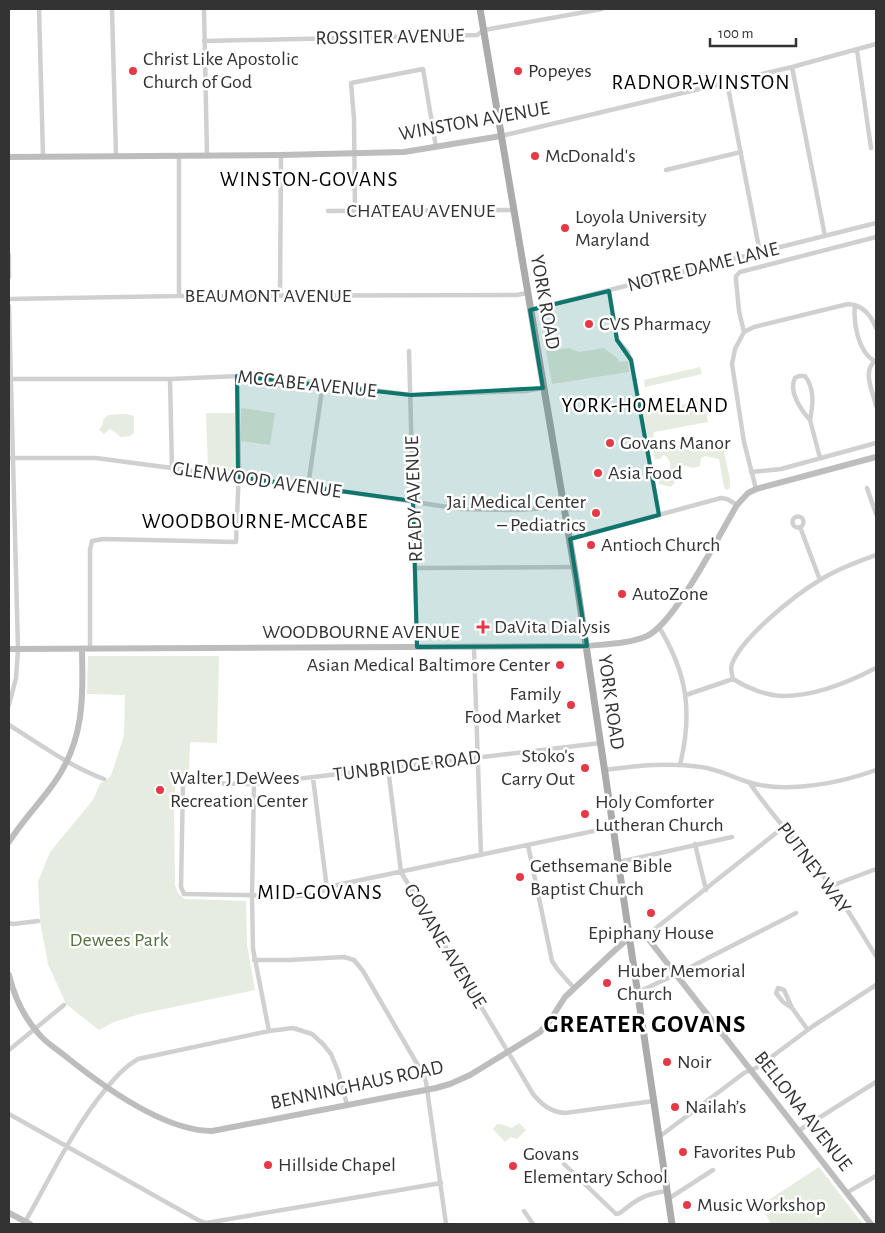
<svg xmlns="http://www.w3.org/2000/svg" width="885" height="1233" viewBox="0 0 885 1233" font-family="'Alegreya Sans',sans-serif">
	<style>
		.green { fill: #e6ecdf }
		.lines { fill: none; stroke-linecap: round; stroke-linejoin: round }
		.street { stroke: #d0d0d0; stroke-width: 4.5 }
		.secondary { stroke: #bdbdbd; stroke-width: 6 }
		.primary { stroke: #ababab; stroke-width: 7 }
		.marked { fill: #0f766e; fill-opacity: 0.2; stroke: #0f766e; stroke-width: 4; stroke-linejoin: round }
		.poi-dot { fill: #e63946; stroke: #fff; stroke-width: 2 }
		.labels { text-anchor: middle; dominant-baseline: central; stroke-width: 5; stroke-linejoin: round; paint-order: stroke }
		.street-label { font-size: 20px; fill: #333; stroke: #fff }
		.poi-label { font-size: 20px; fill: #333; stroke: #fff; text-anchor: start }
		.park-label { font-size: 20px; fill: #56703f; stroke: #fff }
		.neighbourhood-label { font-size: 21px; letter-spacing: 1px; fill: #000; stroke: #fff }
		.district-label { font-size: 25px; font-weight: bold; letter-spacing: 1px; fill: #000; stroke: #fff }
	</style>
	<rect width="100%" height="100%" fill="#fff"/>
	<!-- green -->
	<path class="green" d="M 569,348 L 579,352 L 604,348 L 617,358 L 619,362 L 628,361 L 629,372 L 552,384 L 546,351 Z
		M 700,367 L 702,374 L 645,387 L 644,380 Z
		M 704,400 L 708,422 L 654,432 L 653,440 L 649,443 L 643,412 Z
		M 242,408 L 275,413 L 270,445 L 241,441 L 241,409 Z
		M 206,413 L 235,413 L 236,469 L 234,472 L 208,468 Z
		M 127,414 L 134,416 L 134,433 L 130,436 L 121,437 L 110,429 L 104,434 L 99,430 L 103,424 L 103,420 L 108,415 Z
		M 712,440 L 721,443 L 723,448 L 730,479 L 730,488 L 727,490 L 724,487 L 719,459 L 705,456 L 701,458 L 700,466 L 693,468 L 678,464 C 677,471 678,481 671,487 L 659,484 L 658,474 L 670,470 L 670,462 L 666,456 L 663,455 L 660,459 L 655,459 L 653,451 Z
		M 88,656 L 219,656 L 217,743 L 190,742 L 189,775 L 176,775 L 174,812 L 175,885 L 178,893 L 184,899 L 246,901 L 247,945 L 255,990 L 140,1014 L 114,1022 L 99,1030 L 66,1004 L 48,964 L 40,921 L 38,882 L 50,852 L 93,800 L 100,784 L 111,776 L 124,736 L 125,695 L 87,694 Z
		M 519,1123 L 526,1130 L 517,1139 L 511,1137 L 505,1142 L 493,1129 L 497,1124 L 501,1124 L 512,1128 Z
		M 819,1167 L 863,1224 L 771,1224 L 761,1205 Z"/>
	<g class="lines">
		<!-- street -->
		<path class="street" d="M 39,9 L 43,156
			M 112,9 L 116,155
			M 204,9 L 207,155
			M 204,41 L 477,35 L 484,30 L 602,9
			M 857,50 L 871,148
			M 792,67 L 825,236
			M 727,82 L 760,253
			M 501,136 L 792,67 L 876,44
			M 179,155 L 179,296
			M 666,170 L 741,152
			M 328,211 L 513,210
			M 355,212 L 354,119 L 351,83 L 423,69 L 436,147
			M 9,255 L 9,277
			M 609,291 L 617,340 L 627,351 L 631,360 L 659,515
			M 280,296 L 281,155
			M 9,299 L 179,296 L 517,295 L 527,293
			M 855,305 C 853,323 858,351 874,361
			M 9,306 L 18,650 L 16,678 L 9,705
			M 530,310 L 876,223
			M 744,332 L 739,311 L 736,280 L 736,276 L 740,272 L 876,237
			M 744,332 L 735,349 L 732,364 L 744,442 L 756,489
			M 744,332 L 754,327 L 848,304 C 863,305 871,315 876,328
			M 409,351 L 417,647
			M 875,361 C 862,371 873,392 876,406
			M 799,376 L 805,376 C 815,389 813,405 810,420 C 801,410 788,391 795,378 Z
			M 10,379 L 170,379 L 262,375 L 411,395 L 525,391 L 543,388
			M 170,379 L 172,469
			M 810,420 L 820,458
			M 9,458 L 96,458 L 308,486 L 461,509 L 517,510 L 564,507
			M 751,472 L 781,469 L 876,443
			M 308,486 L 323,383
			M 867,488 L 876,514
			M792.5 522a5.5 5.5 0 1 1 11 0a5.5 5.5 0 1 1-11 0Z
			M 800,527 L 820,580
			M 570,539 L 721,498 L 727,499 L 737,505
			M 416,568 L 574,567
			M 659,627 C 687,673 693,712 680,765
			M 474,647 L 481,855
			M 90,649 L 90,550 L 92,541 L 103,539 L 236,542 L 239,469 L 237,376
			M 733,679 C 732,674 730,669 732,664 C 742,637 795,595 820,580 C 837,569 857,562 876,555
			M 686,695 L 733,679 C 747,688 767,696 784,696 C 815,696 849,682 876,668
			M 9,725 C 40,744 69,766 104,779
			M 601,743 L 254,784 L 183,783 L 181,887 L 184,894 L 298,896 L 315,894 L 337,885 L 613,827
			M 388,768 L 401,872 L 533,1094 C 542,1105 551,1112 565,1113 L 654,1101
			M 605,770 C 637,766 668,762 701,767 C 718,769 732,777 748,782 C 785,794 841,783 876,770
			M 313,778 L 327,889
			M 749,782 C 773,818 805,850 830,885 C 847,907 861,933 876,956
			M 254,784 L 252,896 L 253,949 L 269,1031
			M 695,844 L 706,890
			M 528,845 L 552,961 L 558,970 L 574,988
			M 619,862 L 732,837
			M 831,886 L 876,869
			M 9,923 L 13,924 L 38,921
			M 646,936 L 785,826
			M 254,960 L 290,960 L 344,957 L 354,960 L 363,971 L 423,1074 L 426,1082 L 446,1224
			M 638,992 L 675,975 L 796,913
			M 792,1008 L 783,1002 L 776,993 L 778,988 L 784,990 L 792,1008 L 808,1030
			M 9,1050 L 64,1005
			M 9,1114 L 198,1220 L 206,1223 L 441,1183
			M 798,1131 L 876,1082
			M 659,1137 L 744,1073 L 758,1067 L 813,1026 L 876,985
			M 564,1164 L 616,1214 L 620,1213 C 637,1199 645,1194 667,1191
			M 846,1193 L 876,1176
			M 668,1199 L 713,1170
			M 524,1211 L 533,1224
			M 25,1222 C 51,1177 72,1130 105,1090 C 115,1078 124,1067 138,1059 L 269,1031 L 293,1028 L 312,1034 L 323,1044 L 331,1054 L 338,1071 L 347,1105"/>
		<!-- secondary -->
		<path class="secondary" d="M 9,157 L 281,155 L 404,152 L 501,136
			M 9,649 L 587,646 C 606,644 629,644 647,636 C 675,623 719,535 737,505 L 748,493 L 756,489 L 876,457
			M 9,842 C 22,821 40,803 54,783 C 84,741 83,700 82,650
			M 9,975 C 14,996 24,1017 38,1033 C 45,1042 55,1048 64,1055 C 101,1085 164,1131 212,1131 L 436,1088 L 450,1084 L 470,1075 L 540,1032 L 549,1022 L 565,997 L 613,952 L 630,937 L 646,936 L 871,1224
			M 9,1213 L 30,1224"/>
		<!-- primary -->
		<path class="primary" d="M 480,9 L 576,578 L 672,1224"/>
	</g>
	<!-- marked area -->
	<path class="marked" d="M 609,291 L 617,340 L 631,360 L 659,515 L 570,539 L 587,646 L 417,647 L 413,501 L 238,477 L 237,376 L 411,395 L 543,388 L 530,310 Z"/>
	<!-- markers -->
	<g class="poi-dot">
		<circle cx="133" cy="71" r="5"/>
		<circle cx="518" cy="71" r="5"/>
		<circle cx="535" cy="156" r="5"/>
		<circle cx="565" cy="228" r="5"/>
		<circle cx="589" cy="324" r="5"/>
		<circle cx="610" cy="443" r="5"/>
		<circle cx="598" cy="473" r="5"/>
		<circle cx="596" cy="513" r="5"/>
		<circle cx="591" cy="545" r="5"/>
		<circle cx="622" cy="594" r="5"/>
		<path d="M480.5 619.5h5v5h5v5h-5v5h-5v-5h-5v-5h5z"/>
		<circle cx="560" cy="665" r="5"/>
		<circle cx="571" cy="705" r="5"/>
		<circle cx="585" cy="768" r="5"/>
		<circle cx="160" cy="790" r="5"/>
		<circle cx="585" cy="814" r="5"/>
		<circle cx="520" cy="877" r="5"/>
		<circle cx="651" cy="913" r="5"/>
		<circle cx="607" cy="983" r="5"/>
		<circle cx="667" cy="1062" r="5"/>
		<circle cx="675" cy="1107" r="5"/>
		<circle cx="683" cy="1152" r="5"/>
		<circle cx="268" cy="1165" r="5"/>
		<circle cx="513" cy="1166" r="5"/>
		<circle cx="687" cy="1205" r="5"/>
	</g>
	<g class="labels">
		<!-- street labels -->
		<g class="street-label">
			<text transform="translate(390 37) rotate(-1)">ROSSITER AVENUE</text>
			<text transform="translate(474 121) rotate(-10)">WINSTON AVENUE</text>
			<text x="421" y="211">CHATEAU AVENUE</text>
			<text transform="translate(703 267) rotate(-14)">NOTRE DAME LANE</text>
			<text x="268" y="296">BEAUMONT AVENUE</text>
			<text transform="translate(545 302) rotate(80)">YORK ROAD</text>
			<text transform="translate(307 384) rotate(6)">MCCABE AVENUE</text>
			<text transform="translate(257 480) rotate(8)">GLENWOOD AVENUE</text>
			<text transform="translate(414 499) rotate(-92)">READY AVENUE</text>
			<text x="361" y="632">WOODBOURNE AVENUE</text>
			<text transform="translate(611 702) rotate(82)">YORK ROAD</text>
			<text transform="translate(407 766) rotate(-7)">TUNBRIDGE ROAD</text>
			<text transform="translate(814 868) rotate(53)">PUTNEY WAY</text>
			<text transform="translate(445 946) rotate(59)">GOVANE AVENUE</text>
			<text transform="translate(357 1085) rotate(-12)">BENNINGHAUS ROAD</text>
			<text transform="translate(803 1111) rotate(52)">BELLONA AVENUE</text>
		</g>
		<!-- poi labels -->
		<g class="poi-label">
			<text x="143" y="59">Christ Like Apostolic<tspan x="143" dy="23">Church of God</tspan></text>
			<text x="528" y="71">Popeyes</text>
			<text x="545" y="156">McDonald's</text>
			<text x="575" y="217">Loyola University<tspan x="575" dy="23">Maryland</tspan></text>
			<text x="599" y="324">CVS Pharmacy</text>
			<text x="620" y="443">Govans Manor</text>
			<text x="608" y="473">Asia Food</text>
			<text x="586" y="502" text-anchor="end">Jai Medical Center<tspan x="586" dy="23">– Pediatrics</tspan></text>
			<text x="601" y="545">Antioch Church</text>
			<text x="632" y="594">AutoZone</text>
			<text x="494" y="627">DaVita Dialysis</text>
			<text x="550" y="665" text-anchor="end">Asian Medical Baltimore Center</text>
			<text x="561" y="694" text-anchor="end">Family<tspan x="561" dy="23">Food Market</tspan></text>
			<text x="575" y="756" text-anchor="end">Stoko's<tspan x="575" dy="23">Carry Out</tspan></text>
			<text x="170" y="778">Walter J DeWees<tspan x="170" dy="23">Recreation Center</tspan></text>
			<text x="595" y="802">Holy Comforter<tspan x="595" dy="23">Lutheran Church</tspan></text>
			<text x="530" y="866">Gethsemane Bible<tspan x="530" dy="23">Baptist Church</tspan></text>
			<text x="651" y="933" text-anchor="middle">Epiphany House</text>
			<text x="617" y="971">Huber Memorial<tspan x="617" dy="23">Church</tspan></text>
			<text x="677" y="1062">Noir</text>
			<text x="685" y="1107">Nailah’s</text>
			<text x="693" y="1152">Favorites Pub</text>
			<text x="523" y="1154">Govans<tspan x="523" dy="23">Elementary School</tspan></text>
			<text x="278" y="1165">Hillside Chapel</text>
			<text x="697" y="1205">Music Workshop</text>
		</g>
		<!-- park labels -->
		<g class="park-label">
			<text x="119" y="940">Dewees Park</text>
		</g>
		<!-- neighbourhood labels -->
		<g class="neighbourhood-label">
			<text x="701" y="82">RADNOR-WINSTON</text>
			<text x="309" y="179">WINSTON-GOVANS</text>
			<text x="645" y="405">YORK-HOMELAND</text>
			<text x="255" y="521">WOODBOURNE-MCCABE</text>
			<text x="320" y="892">MID-GOVANS</text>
		</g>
		<!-- district labels -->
		<g class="district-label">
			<text x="645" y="1024">GREATER GOVANS</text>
		</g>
	</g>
	<!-- border -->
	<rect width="885" height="1233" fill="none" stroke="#333333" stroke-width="20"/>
	<!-- scale -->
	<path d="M710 38v8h86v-8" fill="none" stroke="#333333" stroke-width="2.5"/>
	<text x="718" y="38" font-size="15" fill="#333333" stroke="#ffffff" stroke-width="4" paint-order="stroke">100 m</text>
</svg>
